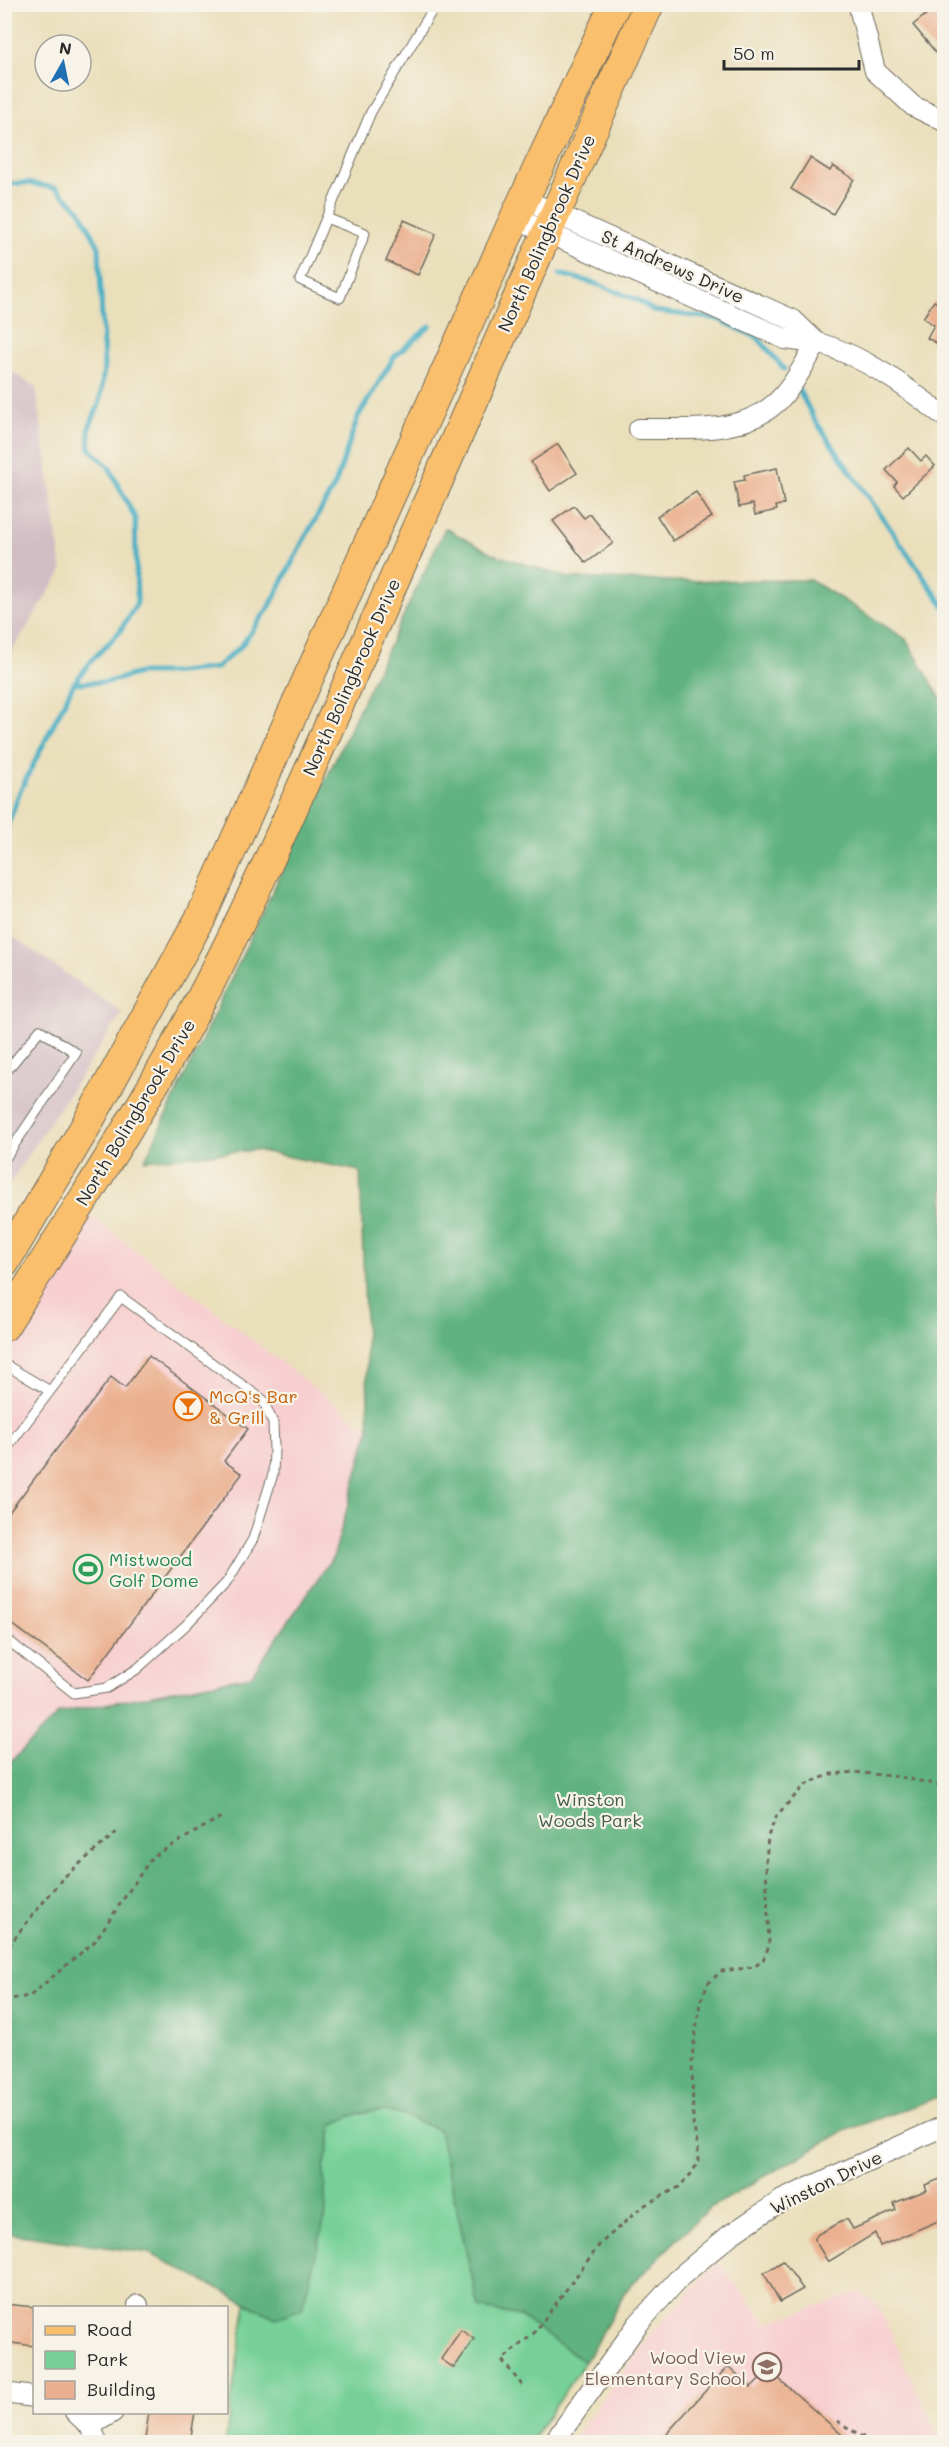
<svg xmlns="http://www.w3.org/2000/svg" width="949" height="2447" viewBox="0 0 949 2447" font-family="Mali,sans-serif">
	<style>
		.built { fill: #f7cfd0 }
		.industrial { fill: #d2bdc5 }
		.green { fill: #76d097; stroke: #507e61; stroke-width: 1.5 }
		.forest { fill: #60b280; stroke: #466e56; stroke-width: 1.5 }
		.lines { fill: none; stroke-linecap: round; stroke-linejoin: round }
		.stream { stroke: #46afc5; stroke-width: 5 }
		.building { fill: #ebb08f }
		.lane-casing { stroke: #6e6a5d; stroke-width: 11 }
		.street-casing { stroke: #6e6a5d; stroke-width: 22 }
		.primary-casing { stroke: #6e6a5d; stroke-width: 32 }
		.path { stroke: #6e6a5d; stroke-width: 3; stroke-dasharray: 4.5 4.5; stroke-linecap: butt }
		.lane { stroke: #fff; stroke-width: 9 }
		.street { stroke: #fff; stroke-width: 20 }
		.primary { stroke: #f9bf6d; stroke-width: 30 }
		.labels { text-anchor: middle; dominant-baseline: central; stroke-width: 4.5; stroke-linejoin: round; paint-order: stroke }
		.street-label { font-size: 18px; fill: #2b2b2b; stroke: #f7f3e8 }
		.food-label { font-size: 18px; fill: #c56008; stroke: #f7f3e8; text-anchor: start }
		.leisure-label { font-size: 18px; fill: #27864d; stroke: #f7f3e8; text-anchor: start }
		.park-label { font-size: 18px; fill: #425d4b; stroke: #f7f3e8 }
		.education-label { font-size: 18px; fill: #785e54; stroke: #f7f3e8; text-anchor: end }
	</style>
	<rect width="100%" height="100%" fill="#f7f3e8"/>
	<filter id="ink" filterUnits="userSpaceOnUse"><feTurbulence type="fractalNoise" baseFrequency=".0167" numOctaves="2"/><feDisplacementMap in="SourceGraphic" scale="12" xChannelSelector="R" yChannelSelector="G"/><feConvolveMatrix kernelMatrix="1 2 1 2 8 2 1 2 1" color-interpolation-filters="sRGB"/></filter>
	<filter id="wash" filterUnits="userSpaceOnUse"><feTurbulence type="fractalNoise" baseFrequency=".008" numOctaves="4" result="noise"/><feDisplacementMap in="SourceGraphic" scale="24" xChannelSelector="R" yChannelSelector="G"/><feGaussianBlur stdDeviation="1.35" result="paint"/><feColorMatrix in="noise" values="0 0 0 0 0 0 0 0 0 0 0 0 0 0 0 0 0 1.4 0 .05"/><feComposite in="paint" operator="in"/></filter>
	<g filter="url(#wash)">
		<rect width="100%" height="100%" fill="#eadfbb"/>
		<!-- built -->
		<path class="built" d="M 86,1212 L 369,1430 L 334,1555 L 251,1676 L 59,1713 L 5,1768 L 5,1349 Z
			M 718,2262 L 767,2323 L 860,2292 L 878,2304 L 937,2435 L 944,2440 L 944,2442 L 571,2442 L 653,2332 Z"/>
		<!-- industrial -->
		<path class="industrial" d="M 5,368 L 36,387 L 62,571 L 5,662 Z
			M 5,931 L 122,1013 L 5,1190 Z"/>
		<!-- green -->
		<path class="green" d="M 389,2110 L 439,2130 L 479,2308 L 520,2316 L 585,2362 L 530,2442 L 225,2442 L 246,2303 L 276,2318 L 324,2169 L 333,2125 L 357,2112 Z"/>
		<!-- forest -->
		<path class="forest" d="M 445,528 L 493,554 L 569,578 L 672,581 L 811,580 L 906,639 L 944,704 L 944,2095 L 844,2131 L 708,2209 L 628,2288 L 585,2362 L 520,2316 L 479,2308 L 439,2130 C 395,2112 377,2100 333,2125 L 324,2169 L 326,2213 L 302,2309 L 276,2318 L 149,2253 L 5,2233 L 5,1768 L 59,1713 L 251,1676 L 334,1555 L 369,1430 L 360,1171 L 255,1150 L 145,1160 Z"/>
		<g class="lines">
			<!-- stream -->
			<path class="stream" d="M 560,274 L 594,283 L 637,300 L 654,311 L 718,319 L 758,338 L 784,369
				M 797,386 L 814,419 L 944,606
				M 74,683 L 108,682 L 139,673 L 169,673 L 216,668 L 241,646 L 270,606 L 302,543 L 335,485 L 358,417 L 394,357 L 430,326
				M 4,835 L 20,791 L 74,683 L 94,658 L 120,631 L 137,603 L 135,518 L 109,467 L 90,449 L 89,428 L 100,402 L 104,367 L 99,247 L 80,210 L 56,188 L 28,183 L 5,184"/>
		</g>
		<g id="blocks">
			<!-- building -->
			<path class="building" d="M 937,6 L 945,16 L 945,47 L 937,54 L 913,25 Z
				M 810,158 L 830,171 L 833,166 L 854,179 L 833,214 L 791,189 Z
				M 404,220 L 436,234 L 418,275 L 386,261 Z
				M 934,301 L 945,307 L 945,348 L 927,338 L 934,325 L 923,318 Z
				M 558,444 L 577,473 L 550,491 L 531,462 Z
				M 909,448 L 921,461 L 926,456 L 935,466 L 903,496 L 894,486 L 897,482 L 886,470 Z
				M 777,468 L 784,504 L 776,506 L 777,510 L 755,515 L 753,504 L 739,507 L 734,482 L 745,480 L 744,475 Z
				M 696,492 L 712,517 L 673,541 L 657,516 Z
				M 574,506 L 584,518 L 590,514 L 613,543 L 586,563 L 553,521 Z
				M 149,1356 L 248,1429 L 224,1461 L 242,1474 L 88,1680 L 4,1618 L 4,1519 L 111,1377 L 125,1388 Z
				M 945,2177 L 945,2218 L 880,2246 L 875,2233 L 828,2262 L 814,2239 L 818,2234 L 847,2219 L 853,2229 L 896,2210 L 894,2203 L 927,2190 L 925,2185 Z
				M 783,2261 L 803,2289 L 780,2302 L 764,2273 Z
				M 4,2304 L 34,2307 L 34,2346 L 4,2342 Z
				M 461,2330 L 474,2339 L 454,2368 L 441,2359 Z
				M 728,2366 L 751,2387 L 769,2370 L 850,2442 L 659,2442 Z
				M 149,2412 L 195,2412 L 190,2442 L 166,2442 L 145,2439 Z"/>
		</g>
	</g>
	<g filter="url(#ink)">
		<use href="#blocks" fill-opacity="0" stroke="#6e6a5d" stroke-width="1.5"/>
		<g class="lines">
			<!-- lane casing -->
			<g class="lane-casing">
				<path id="lane" d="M 326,218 L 365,233 L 340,298 L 300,280 L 371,112 L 436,4
					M 4,1074 L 40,1030 L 76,1053 L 4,1160
					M 4,1364 L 50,1391
					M 4,1452 L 121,1297 L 263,1400 L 273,1423 L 274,1450 L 273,1474 L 253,1539 L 227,1582 L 186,1625 L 137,1669 L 107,1688 L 74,1693 L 4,1637"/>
			</g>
			<!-- street casing -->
			<g class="street-casing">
				<path id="street" d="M 861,4 L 860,11 L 875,71 L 913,106 L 944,121
					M 523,199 L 793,320 L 817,343
					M 515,218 L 785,339 C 795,341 807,341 818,343 C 865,356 906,387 944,416
					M 639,429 C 685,428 742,436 778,401 C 794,385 805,363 817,343
					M 138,2308 L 138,2305
					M 4,2393 L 34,2397
					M 75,2412 L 90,2426 L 97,2442
					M 90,2426 L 113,2412
					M 554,2442 L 638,2324 L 681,2276 L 730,2235 L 782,2200 L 944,2126"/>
			</g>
			<!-- primary casing -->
			<g class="primary-casing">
				<path id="primary" d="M 4,1263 L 83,1131 L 201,917 L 515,218 L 615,4
					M 4,1326 C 67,1225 132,1126 189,1022 C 252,905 304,782 358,661 C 456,442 550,222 649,4"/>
			</g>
			<!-- path -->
			<path class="path" d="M 4,1954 L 19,1932 L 63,1878 L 117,1832
				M 4,2000 L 30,1996 L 95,1941 L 152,1857 L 221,1817
				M 522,2385 L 502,2360 L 534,2333 L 600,2244 L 643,2206 L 679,2187 L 692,2173 L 698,2162 L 698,2148 L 693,2123 L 692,2057 L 700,2002 L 709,1982 L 722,1971 L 754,1967 L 763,1960 L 769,1946 L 766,1862 L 768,1836 L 777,1815 L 805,1785 L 831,1774 L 855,1772 L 900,1777 L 944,1786
				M 837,2421 L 871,2442"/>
			<!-- lane -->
			<use href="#lane" class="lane"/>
			<!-- street -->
			<use href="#street" class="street"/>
			<!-- primary -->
			<use href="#primary" class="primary"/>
		</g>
	</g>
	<!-- icons -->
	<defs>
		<g id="bar-ring" transform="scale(1.5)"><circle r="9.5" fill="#f7f3e8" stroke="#e8710a" stroke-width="1.5"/><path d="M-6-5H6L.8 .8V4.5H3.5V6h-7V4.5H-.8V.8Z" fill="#e8710a"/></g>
		<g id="stadium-ring" transform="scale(1.5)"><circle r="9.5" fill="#f7f3e8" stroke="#2e9e5b" stroke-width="1.5"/><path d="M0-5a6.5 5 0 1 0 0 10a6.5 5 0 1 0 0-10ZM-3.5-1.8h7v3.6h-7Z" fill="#2e9e5b"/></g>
		<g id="school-ring" transform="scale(1.5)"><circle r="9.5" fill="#f7f3e8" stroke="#8d6e63" stroke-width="1.5"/><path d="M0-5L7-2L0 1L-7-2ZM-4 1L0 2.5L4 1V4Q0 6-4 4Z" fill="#8d6e63"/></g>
	</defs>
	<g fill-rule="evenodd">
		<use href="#bar-ring" x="188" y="1406"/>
		<use href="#stadium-ring" x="88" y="1569"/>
		<use href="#school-ring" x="767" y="2367"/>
	</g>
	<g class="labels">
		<!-- street labels -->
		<g class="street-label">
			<text transform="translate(546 233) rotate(-66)">North Bolingbrook Drive</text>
			<text transform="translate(673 266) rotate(24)">St Andrews Drive</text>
			<text transform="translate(351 677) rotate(-66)">North Bolingbrook Drive</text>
			<text transform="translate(135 1112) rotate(-59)">North Bolingbrook Drive</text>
			<text transform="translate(826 2182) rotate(-26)">Winston Drive</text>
		</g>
		<!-- food labels -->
		<g class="food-label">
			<text x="209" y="1396">McQ's Bar<tspan x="209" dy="21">&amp; Grill</tspan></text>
		</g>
		<!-- leisure labels -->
		<g class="leisure-label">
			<text x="109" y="1559">Mistwood<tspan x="109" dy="21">Golf Dome</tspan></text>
		</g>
		<!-- park labels -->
		<g class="park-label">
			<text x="590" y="1799">Winston<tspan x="590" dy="21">Woods Park</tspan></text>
		</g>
		<!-- education labels -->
		<g class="education-label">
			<text x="746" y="2357">Wood View<tspan x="746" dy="21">Elementary School</tspan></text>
		</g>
	</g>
	<!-- margin -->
	<rect width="949" height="2447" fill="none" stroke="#f7f3e8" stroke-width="24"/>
	<!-- legend -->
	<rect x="33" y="2306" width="195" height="108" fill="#f7f3e8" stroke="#a5a39c" stroke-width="1.5"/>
	<rect x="45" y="2326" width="30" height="9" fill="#f9bf6d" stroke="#a5a39c" stroke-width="1.5"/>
	<text x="87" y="2336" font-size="18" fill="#2b2b2b">Road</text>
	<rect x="45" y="2351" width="30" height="18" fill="#76d097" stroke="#a5a39c" stroke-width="1.5"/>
	<text x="87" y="2366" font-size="18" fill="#2b2b2b">Park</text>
	<rect x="45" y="2381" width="30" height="18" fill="#ebb08f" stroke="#a5a39c" stroke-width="1.5"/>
	<text x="87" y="2396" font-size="18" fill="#2b2b2b">Building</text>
	<!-- north arrow -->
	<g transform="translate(63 63) rotate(9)"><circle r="28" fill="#f7f3e8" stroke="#a5a39c" stroke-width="1.5"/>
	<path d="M0-4.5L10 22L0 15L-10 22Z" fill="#1f6fb2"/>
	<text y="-9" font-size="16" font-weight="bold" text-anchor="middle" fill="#2b2b2b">N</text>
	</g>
	<!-- scale -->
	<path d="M724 60v9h135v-9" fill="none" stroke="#2b2b2b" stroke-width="3"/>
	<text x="733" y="60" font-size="18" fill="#2b2b2b" stroke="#f7f3e8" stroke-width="4.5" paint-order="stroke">50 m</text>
</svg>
